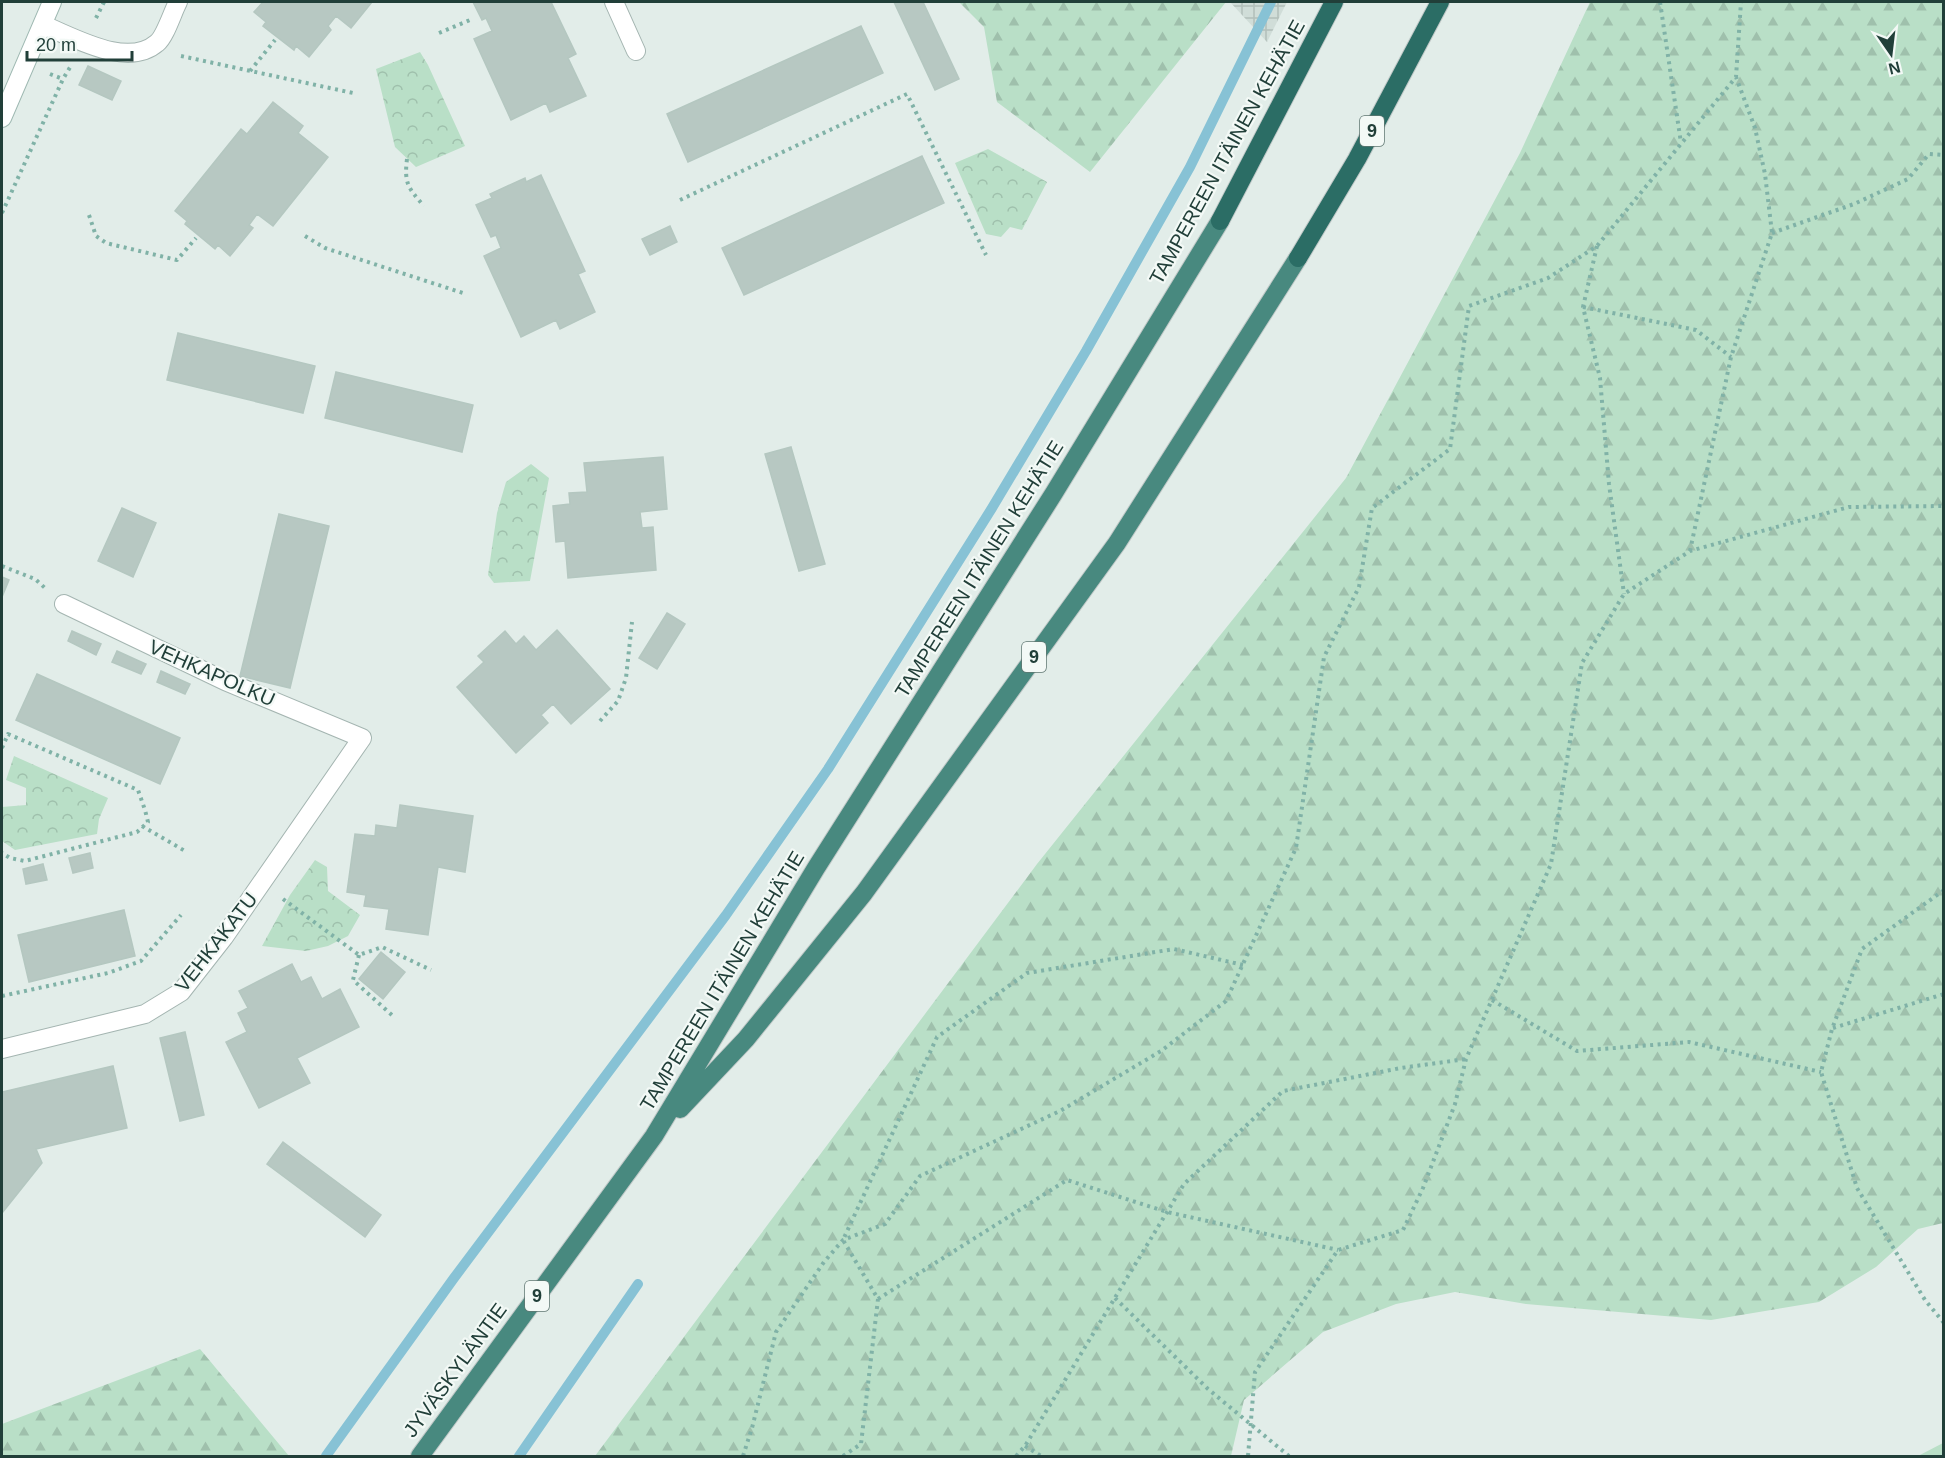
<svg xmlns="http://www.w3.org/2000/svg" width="1945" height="1458" viewBox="0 0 1945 1458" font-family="Arial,sans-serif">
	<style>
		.industrial { fill: url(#industrial-grid) }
		.forest { fill: url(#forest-firs) }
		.park { fill: url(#park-crowns) }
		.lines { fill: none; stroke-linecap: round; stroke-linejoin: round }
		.stream { stroke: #87c2d5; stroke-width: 10 }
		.building { fill: #b7c8c2; stroke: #b4c7c0; stroke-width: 1.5 }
		.minor-casing { stroke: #a4b5b1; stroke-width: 20 }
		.secondary-casing { stroke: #9fb9b2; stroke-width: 20 }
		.trunk-casing { stroke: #c1c9c8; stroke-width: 20 }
		.motorway-casing { stroke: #c1c9c8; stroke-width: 20 }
		.path { stroke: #80b2a7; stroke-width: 4; stroke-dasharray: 3 4.5; stroke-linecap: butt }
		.minor { stroke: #fff; stroke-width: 18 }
		.secondary { stroke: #fff; stroke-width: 18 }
		.trunk { stroke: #48897f; stroke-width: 18 }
		.motorway { stroke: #2b6d65; stroke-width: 18 }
		.labels { text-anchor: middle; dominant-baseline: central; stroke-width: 4.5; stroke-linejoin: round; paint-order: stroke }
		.shield { fill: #f3f9f6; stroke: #607772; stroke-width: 1.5 }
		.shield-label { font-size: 18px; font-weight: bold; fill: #213f39 }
		.street-label { font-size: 20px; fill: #213f39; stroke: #f3f9f6 }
	</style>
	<defs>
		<pattern id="industrial-grid" width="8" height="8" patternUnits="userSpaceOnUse" patternTransform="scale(1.5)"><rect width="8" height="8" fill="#d0ddd8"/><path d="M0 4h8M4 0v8" fill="none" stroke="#b2bfba"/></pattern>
		<pattern id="forest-firs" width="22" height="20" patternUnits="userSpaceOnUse" patternTransform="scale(1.5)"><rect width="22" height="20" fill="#b9dfc7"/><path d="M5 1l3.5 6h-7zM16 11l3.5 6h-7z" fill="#9fc0ac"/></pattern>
		<pattern id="park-crowns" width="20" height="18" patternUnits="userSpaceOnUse" patternTransform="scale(1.5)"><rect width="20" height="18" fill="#b9dfc7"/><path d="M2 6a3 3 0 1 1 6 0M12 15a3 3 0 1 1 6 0" fill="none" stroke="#9fc0ac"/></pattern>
	</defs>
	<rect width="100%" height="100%" fill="#e2ede9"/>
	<!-- industrial -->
	<path class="industrial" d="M 1230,2 L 1287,2 L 1267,42 Z"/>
	<!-- forest -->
	<path class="forest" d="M 959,2 L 1226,2 L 1090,172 L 997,102 L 984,27 Z
		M 1590,2 L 1943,2 L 1943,1223 L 1918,1229 L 1876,1267 L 1819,1302 L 1711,1320 L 1526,1304 L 1455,1292 L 1396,1304 L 1323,1332 L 1244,1400 L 1231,1456 L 595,1456 L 1037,864 L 1346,478 L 1520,153 Z
		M 200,1349 L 289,1456 L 2,1456 L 2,1424 Z
		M 1943,1443 L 1943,1456 L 1918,1456 Z"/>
	<!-- park -->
	<path class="park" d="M 420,52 L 428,65 L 465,146 L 416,167 L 395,147 L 376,69 Z
		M 988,149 L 1047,182 L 1022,230 L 1010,227 L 1001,237 L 986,234 L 955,163 Z
		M 531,464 L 549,478 L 530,581 L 494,583 L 488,575 L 497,513 L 506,482 Z
		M 14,756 L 108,798 L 99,819 L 97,834 L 15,850 L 2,841 L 2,807 L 26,805 L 26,788 L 6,780 Z
		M 315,860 L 327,867 L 328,891 L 360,915 L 348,936 L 328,946 L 306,951 L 262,946 L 290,895 Z"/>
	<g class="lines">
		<!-- stream -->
		<path class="stream" d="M 326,1456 L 454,1278 L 726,915 L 828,769 L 992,508 L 1086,351 L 1190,167 L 1271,2
			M 519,1456 L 638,1284"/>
	</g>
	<!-- building -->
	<path class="building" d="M 263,2 L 372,2 L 351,28 L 336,16 L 328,26 L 331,30 L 309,57 L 296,46 L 294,50 L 263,26 L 266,22 L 254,12 Z
		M 473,2 L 551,2 L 576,54 L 568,58 L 586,96 L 550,112 L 546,103 L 511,120 L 474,39 L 492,31 L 486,18 L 482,20 Z
		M 894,2 L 923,2 L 959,79 L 935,90 Z
		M 861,26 L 883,73 L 688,162 L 667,114 Z
		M 88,66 L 121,81 L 112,100 L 79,85 Z
		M 273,102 L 303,126 L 298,133 L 328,157 L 273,226 L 257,214 L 249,225 L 253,228 L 230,256 L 218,245 L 215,249 L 185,224 L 187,221 L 175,211 L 241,129 L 247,134 Z
		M 922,156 L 944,203 L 744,295 L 722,248 Z
		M 541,175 L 585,271 L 578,274 L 595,312 L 560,329 L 556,320 L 521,337 L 484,256 L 501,248 L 496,235 L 491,237 L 476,205 L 492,198 L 490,194 L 525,178 L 526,182 Z
		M 670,226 L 677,242 L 650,255 L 642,239 Z
		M 178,333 L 315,366 L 303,413 L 167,380 Z
		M 336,372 L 473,405 L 462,452 L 325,418 Z
		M 791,447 L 825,564 L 799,571 L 765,454 Z
		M 663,457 L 667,509 L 640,512 L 642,528 L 653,527 L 656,570 L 568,578 L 565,541 L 556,542 L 553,506 L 570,504 L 569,493 L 587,492 L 584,463 Z
		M 122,508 L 156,523 L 133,577 L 98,561 Z
		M 279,514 L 329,526 L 290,688 L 240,676 Z
		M 2,577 L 9,580 L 2,597 Z
		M 667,613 L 685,624 L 657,669 L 639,658 Z
		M 557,630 L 610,689 L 571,724 L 553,704 L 541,715 L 548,723 L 516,753 L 457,687 L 484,662 L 478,656 L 505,631 L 516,644 L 524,636 L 536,650 Z
		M 72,631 L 101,644 L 96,655 L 68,641 Z
		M 117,651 L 146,664 L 141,674 L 112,662 Z
		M 161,671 L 190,684 L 185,694 L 157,682 Z
		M 37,674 L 180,738 L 160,784 L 16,720 Z
		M 400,805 L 473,816 L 465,872 L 438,867 L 428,935 L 386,929 L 389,909 L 364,906 L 366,895 L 347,892 L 355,834 L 375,836 L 376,825 L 397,828 Z
		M 90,853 L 93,868 L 73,873 L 69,858 Z
		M 43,864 L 47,880 L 26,884 L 23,869 Z
		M 124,910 L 135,956 L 29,982 L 18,935 Z
		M 381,952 L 405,972 L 383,999 L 359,979 Z
		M 292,964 L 301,982 L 311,977 L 322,999 L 340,989 L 359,1027 L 297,1058 L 310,1083 L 259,1108 L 226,1042 L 247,1032 L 238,1013 L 248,1008 L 239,991 Z
		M 185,1032 L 204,1115 L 180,1121 L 160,1038 Z
		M 113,1066 L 127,1128 L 36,1149 L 42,1163 L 2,1213 L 2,1092 Z
		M 283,1142 L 381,1215 L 365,1237 L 267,1164 Z"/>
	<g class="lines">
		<!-- minor casing -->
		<g class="minor-casing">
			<path id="minor" d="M 614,2 L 636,51
				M 43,25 C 74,37 127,69 157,43 C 165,37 173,11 178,2
				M 2,1049 L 145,1014 L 181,992 L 224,937 L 362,738 L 225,681 L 64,604"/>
		</g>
		<!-- secondary casing -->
		<g class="secondary-casing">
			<path id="secondary" d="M 2,118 L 52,2"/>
		</g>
		<!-- trunk casing -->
		<g class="trunk-casing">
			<path id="trunk" d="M 680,1109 L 746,1039 L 864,893 L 1117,543 L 1298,258
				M 420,1456 L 654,1136 L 816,868 L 1054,493 L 1220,221"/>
		</g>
		<!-- motorway casing -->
		<g class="motorway-casing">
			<path id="motorway" d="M 1220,221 L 1334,2
				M 1298,258 L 1357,159 L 1440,2"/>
		</g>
		<!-- path -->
		<path class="path" d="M 1660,2 L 1681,143
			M 96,18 L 104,2
			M 439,33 L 470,20
			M 181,56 L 353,93
			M 250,71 L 275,40
			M 50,74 L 63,79
			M 407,159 C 404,183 408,188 424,206
			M 680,200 L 907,94 L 986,255
			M 2,213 L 63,79 L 72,64
			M 89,215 L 96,236 L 106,243 L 177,260 L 196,238
			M 1772,233 L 1854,204 L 1908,179 L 1929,154 L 1944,155
			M 305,236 L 325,248 L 466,294
			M 1597,246 L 1583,307 L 1600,378 L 1609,484 L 1624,594
			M 1583,307 L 1696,330 L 1731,357
			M 1690,551 L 1731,357 L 1772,233 L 1765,174 L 1755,128 L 1736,77
			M 2,566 L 35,579 L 45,588
			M 600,721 L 618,701 L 626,678 L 632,622
			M 2,748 L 8,734 L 138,790 L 145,810 L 148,822 L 137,832 L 25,861 L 10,858 L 2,853
			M 142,826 L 185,851
			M 1944,890 L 1862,949 L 1832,1029 L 1821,1072 L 1857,1188 L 1925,1300 L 1944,1323
			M 283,899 L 359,955 L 382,947 L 431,970
			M 359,955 L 353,980 L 393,1016
			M 1243,965 L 1174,949 L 1027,973 L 937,1037 L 843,1240 L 878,1299 L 1067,1180 L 1167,1212 L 1338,1250
			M 2,996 L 108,973 L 141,961 L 181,915
			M 1492,1000 L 1577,1051 L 1689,1042 L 1821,1072
			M 1833,1028 L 1944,994
			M 1115,1298 L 1208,1389 L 1289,1456
			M 1025,1446 L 1041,1456
			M 743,1456 L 752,1428 L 776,1332 L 824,1262 L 843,1240 L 885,1224 L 920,1176 L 1060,1111 L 1161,1051 L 1226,1001 L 1296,848 L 1324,657 L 1359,587 L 1372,508 L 1450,449 L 1469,306 L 1548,278 L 1597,246 L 1736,77 L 1741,2
			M 843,1456 L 861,1444 L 878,1299
			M 1016,1456 L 1025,1446 L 1184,1184 L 1283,1091 L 1401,1068 L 1466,1059
			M 1248,1456 L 1255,1372 L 1338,1250 L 1403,1230 L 1423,1188 L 1455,1104 L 1466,1059 L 1551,864 L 1582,663 L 1624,594 L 1690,551 L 1849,507 L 1944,506"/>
		<!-- minor -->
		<use href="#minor" class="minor"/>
		<!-- secondary -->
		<use href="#secondary" class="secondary"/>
		<!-- trunk -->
		<use href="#trunk" class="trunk"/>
		<!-- motorway -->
		<use href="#motorway" class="motorway"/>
	</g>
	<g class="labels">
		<!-- shield labels -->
		<g class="shield">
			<rect x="1360" y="116" width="24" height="30" rx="4.5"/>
			<rect x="1022" y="642" width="24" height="30" rx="4.5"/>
			<rect x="525" y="1281" width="24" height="30" rx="4.5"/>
		</g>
		<g class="shield-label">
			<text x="1372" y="131">9</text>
			<text x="1034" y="657">9</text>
			<text x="537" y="1296">9</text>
		</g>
		<!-- street labels -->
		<g class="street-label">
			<text transform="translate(1227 152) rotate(-61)">TAMPEREEN ITÄINEN KEHÄTIE</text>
			<text transform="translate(979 569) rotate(-58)">TAMPEREEN ITÄINEN KEHÄTIE</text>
			<text transform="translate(212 673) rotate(24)">VEHKAPOLKU</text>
			<text transform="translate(216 942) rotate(-52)">VEHKAKATU</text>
			<text transform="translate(722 981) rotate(-59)">TAMPEREEN ITÄINEN KEHÄTIE</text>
			<text transform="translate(455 1370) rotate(-54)">JYVÄSKYLÄNTIE</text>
		</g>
	</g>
	<!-- border -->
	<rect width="1945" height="1458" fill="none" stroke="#213f39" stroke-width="6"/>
	<!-- north arrow -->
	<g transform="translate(1891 54) rotate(166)" stroke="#f3f9f6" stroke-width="4.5" paint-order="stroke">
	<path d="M0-4.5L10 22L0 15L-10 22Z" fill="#213f39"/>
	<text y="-9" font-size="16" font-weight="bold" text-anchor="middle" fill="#213f39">N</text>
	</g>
	<!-- scale -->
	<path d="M27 51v9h105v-9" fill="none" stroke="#213f39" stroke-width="3"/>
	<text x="36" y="51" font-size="18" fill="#213f39" stroke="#f3f9f6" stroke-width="4.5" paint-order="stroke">20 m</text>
</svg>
